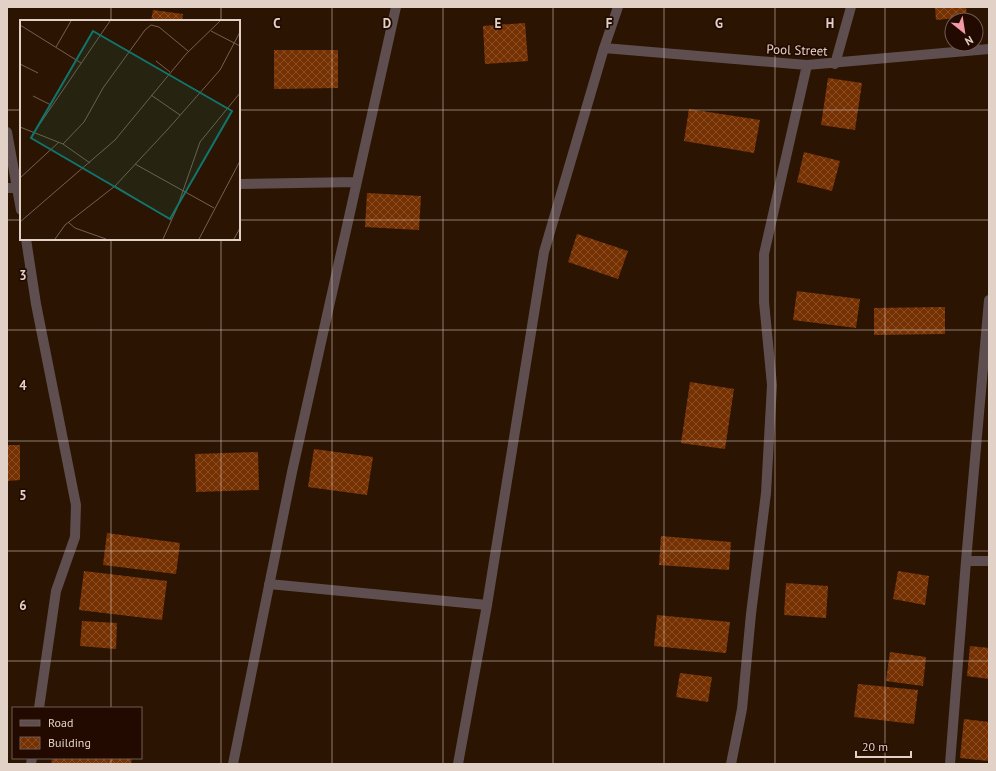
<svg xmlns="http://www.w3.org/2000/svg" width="996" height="771" viewBox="0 0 996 771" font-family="'PT Sans',sans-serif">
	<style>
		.building { fill: url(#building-cross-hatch) }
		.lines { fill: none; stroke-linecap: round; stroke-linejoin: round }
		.minor { stroke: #5e4e4f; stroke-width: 10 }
		.grid { fill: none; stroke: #e2d1c6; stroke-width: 1; stroke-opacity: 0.55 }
		.labels { text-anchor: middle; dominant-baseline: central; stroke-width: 3.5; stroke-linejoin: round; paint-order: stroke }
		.street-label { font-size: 13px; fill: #e2d1c6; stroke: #220a00 }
		.inset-road { fill: none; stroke: #756050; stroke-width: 1 }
		.view { fill: #0f766e; fill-opacity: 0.15; stroke: #0f766e; stroke-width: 2 }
		.inset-edge { fill: none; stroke: #e2d1c6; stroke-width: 2 }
		.grid-label { font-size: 13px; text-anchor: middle; font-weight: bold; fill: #e2d1c6; stroke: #220a00; stroke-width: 3.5; stroke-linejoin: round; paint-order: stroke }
	</style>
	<defs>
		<pattern id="building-cross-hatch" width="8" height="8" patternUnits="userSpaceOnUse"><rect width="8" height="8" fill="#763102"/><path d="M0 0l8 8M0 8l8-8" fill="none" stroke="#894e25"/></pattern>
	</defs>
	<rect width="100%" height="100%" fill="#2c1402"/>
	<!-- building -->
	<path class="building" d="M 935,7 L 966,7 L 967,17 L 936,20 Z
		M 153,10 L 183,14 L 182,21 L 151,21 Z
		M 525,23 L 528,61 L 485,64 L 483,26 Z
		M 274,50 L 338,50 L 338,88 L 274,89 Z
		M 828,78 L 862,83 L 855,130 L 821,125 Z
		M 689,109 L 760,120 L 754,153 L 684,141 Z
		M 804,152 L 840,161 L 832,191 L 797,182 Z
		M 367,193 L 421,196 L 419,230 L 365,227 Z
		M 577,234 L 628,251 L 618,279 L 568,262 Z
		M 797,291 L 860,299 L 856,328 L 793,320 Z
		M 945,307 L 945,334 L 874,335 L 874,308 Z
		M 690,382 L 734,389 L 725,449 L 681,443 Z
		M 7,445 L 20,445 L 20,480 L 7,481 Z
		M 314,449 L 373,457 L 367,495 L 308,487 Z
		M 258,452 L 259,490 L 196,492 L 195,454 Z
		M 107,533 L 180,543 L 176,574 L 103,565 Z
		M 661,536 L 731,542 L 729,570 L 659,565 Z
		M 84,571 L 167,581 L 162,620 L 79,610 Z
		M 898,571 L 929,576 L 925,605 L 893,599 Z
		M 786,583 L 828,586 L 826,618 L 784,615 Z
		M 657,615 L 730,622 L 726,653 L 654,646 Z
		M 82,621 L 117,623 L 116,649 L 80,646 Z
		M 970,646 L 989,648 L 989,679 L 967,676 Z
		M 890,652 L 926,657 L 923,686 L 886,681 Z
		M 680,673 L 712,677 L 708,702 L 676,697 Z
		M 858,684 L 918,690 L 914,724 L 854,717 Z
		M 964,719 L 989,722 L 989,761 L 960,758 Z
		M 52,758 L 132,758 L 131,764 L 51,764 Z"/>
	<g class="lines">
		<!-- minor -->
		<path class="minor" d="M 604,48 L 807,65 L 989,49
			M 835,64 L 851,7
			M 7,132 L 21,210
			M 239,184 L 356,182
			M 7,188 L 21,188
			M 26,239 L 36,304 L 76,505 L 75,537 L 56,591 L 39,708
			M 966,561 L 989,561
			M 269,584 L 487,605
			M 31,764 L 32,758
			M 233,764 L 292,472 L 396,7
			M 458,764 L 487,605 L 544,252 L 604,48 L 618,7
			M 731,764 L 742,709 L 751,614 L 766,493 L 772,385 L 764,302 L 764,254 L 807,65
			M 950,764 L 966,561 L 989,300"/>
	</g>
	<!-- grid -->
	<path class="grid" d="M 111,7 L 111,21M 221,7 L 221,21M 332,7 L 332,764M 443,7 L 443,764M 553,7 L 553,764M 664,7 L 664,764M 775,7 L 775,764M 885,7 L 885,764M 7,110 L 21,110M 239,110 L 989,110M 7,220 L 21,220M 239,220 L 989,220M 111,239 L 111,708M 221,239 L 221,764M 7,330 L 989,330M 7,441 L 989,441M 7,551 L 989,551M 7,661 L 989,661M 111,758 L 111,764"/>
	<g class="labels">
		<!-- street labels -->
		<g class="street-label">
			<text transform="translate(797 50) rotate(2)">Pool Street</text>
		</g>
	</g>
	<!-- overview -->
	<g transform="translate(20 20)">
		<rect width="220" height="220" fill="#2c1402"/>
		<path class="inset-road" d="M 0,5 L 61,43M 191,11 L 220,26M 36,27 L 51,1M 136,41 L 150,52M 0,44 L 18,53M 131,75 L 160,95M 13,76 L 31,85M 0,107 L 43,124 L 70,143M 15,111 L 90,1M 43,124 L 64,102 L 83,68 L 125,10 L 131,5 L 139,7 L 168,31M 115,144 L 194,188M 0,158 L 39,122M 95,166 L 151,200M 0,202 L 95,120 L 166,34 L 200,1M 48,202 L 55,208 L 86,219M 35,219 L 45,205 L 95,166 L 148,109 L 200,50 L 220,12M 143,219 L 157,188 L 180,122 L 220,73M 179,219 L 220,141M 214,219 L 220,208"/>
		<path class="view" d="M 73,11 L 212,91 L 150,199 L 11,118 Z"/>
		<rect width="220" height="220" class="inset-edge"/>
	</g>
	<g class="grid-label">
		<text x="277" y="28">C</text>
		<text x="387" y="28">D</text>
		<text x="498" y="28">E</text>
		<text x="609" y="28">F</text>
		<text x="719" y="28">G</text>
		<text x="830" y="28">H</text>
		<text x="23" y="280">3</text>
		<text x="23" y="390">4</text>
		<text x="23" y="500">5</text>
		<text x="23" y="610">6</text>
	</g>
	<!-- border -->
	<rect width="996" height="771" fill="none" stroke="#e2d1c6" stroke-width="16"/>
	<!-- legend -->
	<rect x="12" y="707" width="130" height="52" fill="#220a00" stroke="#6f5a4f"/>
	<rect x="20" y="720" width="20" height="6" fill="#5e4e4f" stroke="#6f5a4f"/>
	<text x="48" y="727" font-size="12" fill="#e2d1c6">Road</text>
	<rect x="20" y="737" width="20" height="12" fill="url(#building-cross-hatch)" stroke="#6f5a4f"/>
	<text x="48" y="747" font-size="12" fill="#e2d1c6">Building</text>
	<!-- north arrow -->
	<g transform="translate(964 32) rotate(150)"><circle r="19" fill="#220a00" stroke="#6f5a4f"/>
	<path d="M0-3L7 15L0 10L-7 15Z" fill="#f39aa9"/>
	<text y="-6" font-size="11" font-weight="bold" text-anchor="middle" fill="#e2d1c6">N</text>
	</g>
	<!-- scale -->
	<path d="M856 751v6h55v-6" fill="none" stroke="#e2d1c6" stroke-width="2"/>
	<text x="862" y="751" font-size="12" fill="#e2d1c6" stroke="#220a00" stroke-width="3" paint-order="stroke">20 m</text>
</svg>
